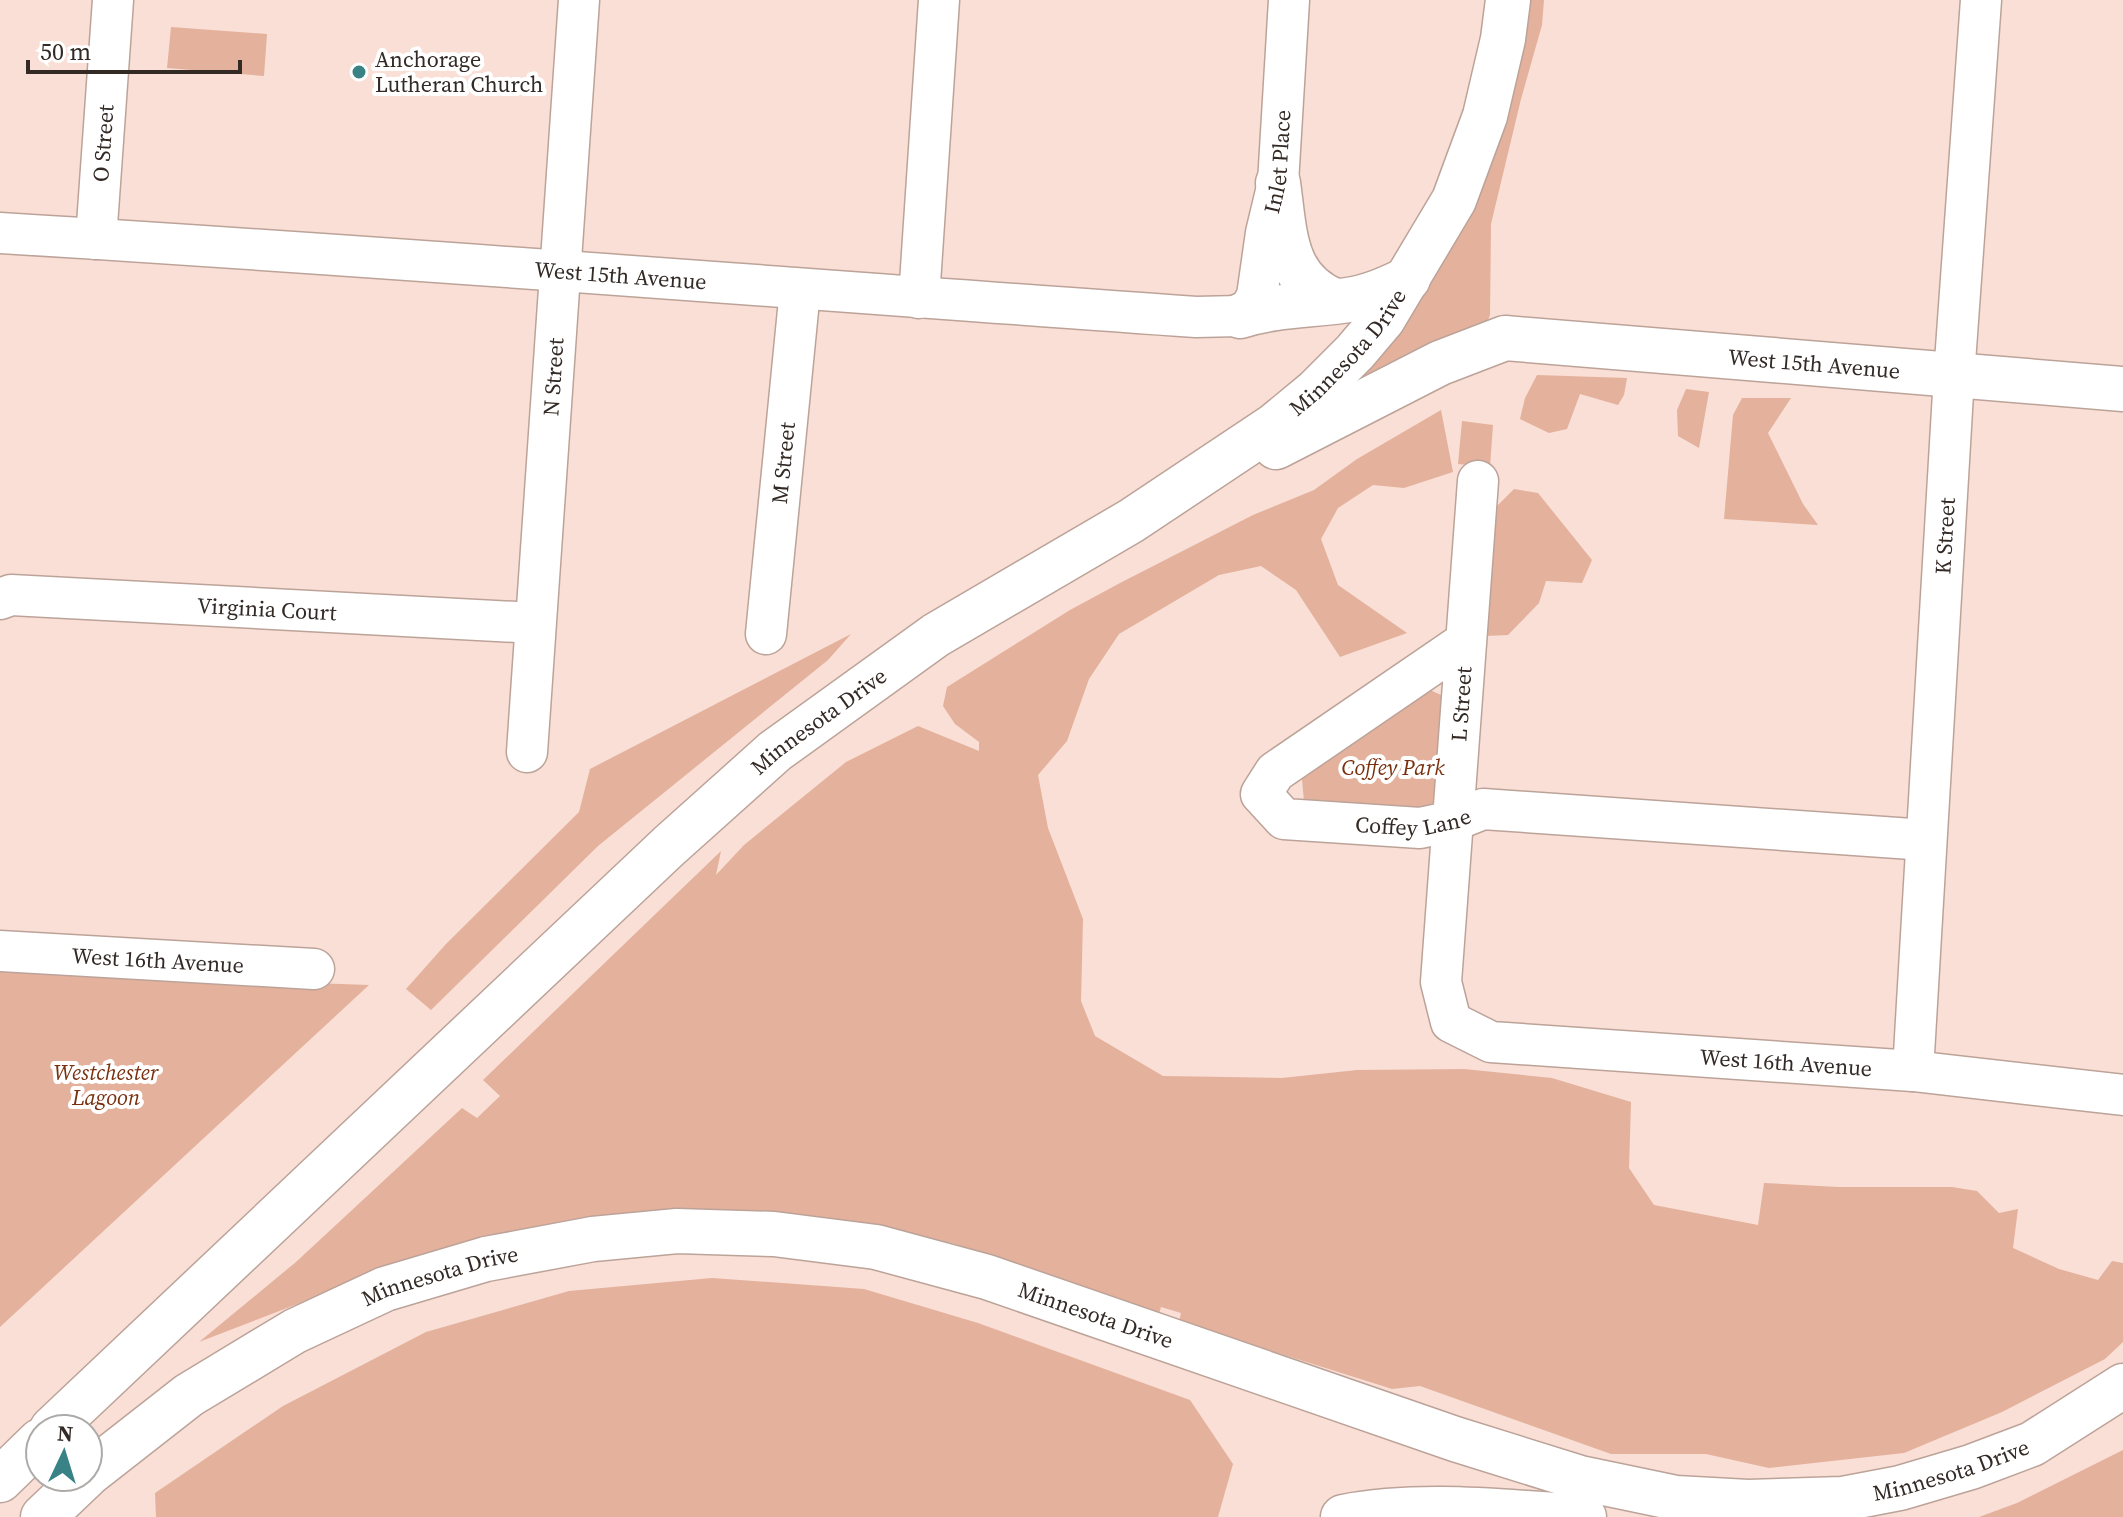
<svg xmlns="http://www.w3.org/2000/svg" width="2123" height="1517" viewBox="0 0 2123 1517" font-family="'Source Serif 4',serif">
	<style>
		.green { fill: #e4b19d }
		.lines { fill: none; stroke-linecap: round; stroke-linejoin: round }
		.minor-casing { stroke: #bca399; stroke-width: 43 }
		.major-casing { stroke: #bca399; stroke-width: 47 }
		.minor { stroke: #fff; stroke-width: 40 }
		.major { stroke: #fff; stroke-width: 44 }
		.poi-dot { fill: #398286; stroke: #fff; stroke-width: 3 }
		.labels { text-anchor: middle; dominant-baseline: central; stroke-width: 8; stroke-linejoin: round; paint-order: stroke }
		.poi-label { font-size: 22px; fill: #332a26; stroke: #fff; text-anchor: start }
		.street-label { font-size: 22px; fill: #332a26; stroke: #fff }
		.park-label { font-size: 22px; font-style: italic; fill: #792f0d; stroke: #fff }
	</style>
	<rect width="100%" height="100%" fill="#f9dfd5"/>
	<!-- green -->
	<path class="green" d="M 1529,0 L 1544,0 L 1542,25 L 1521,99 L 1491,224 L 1490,315 L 1484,331 L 1289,425 L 1351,368 Z
		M 171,27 L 267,34 L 264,76 L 167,68 Z
		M 1537,375 L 1627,378 L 1624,395 L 1618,405 L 1580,394 L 1567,429 L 1549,433 L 1520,419 L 1525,398 Z
		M 1686,389 L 1709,392 L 1699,448 L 1678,436 L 1677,410 Z
		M 1742,398 L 1791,398 L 1768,433 L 1803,504 L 1818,525 L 1724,519 L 1733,415 Z
		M 1441,410 L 1453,472 L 1404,488 L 1373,485 L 1338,508 L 1321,539 L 1338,585 L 1407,633 L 1340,657 L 1296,590 L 1261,566 L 1219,575 L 1119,634 L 1089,679 L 1067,741 L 1038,775 L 1048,828 L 1083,919 L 1081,1001 L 1095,1036 L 1163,1076 L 1282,1078 L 1357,1070 L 1464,1069 L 1552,1078 L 1631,1102 L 1629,1168 L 1654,1205 L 1758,1225 L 1764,1183 L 1838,1187 L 1952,1187 L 1977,1191 L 1999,1213 L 2018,1209 L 2013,1248 L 2059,1269 L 2098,1280 L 2112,1261 L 2123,1263 L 2123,1342 L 2105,1359 L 2002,1412 L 1904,1453 L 1769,1468 L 1706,1454 L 1611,1454 L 1420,1386 L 1392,1389 L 1179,1322 L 1181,1313 L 1161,1307 L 1159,1314 L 952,1243 L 750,1211 L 643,1213 L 515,1230 L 424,1255 L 199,1342 L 296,1262 L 462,1108 L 477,1118 L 500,1096 L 483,1080 L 721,851 L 716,875 L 744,845 L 846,762 L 918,726 L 979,751 L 979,742 L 955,724 L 943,706 L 947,687 L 1070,610 L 1120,583 L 1253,515 L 1314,490 L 1357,459 Z
		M 1462,421 L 1493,425 L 1490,467 L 1458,464 Z
		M 1514,489 L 1538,493 L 1592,560 L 1582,583 L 1546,581 L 1539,603 L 1508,635 L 1485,636 L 1496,507 Z
		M 851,634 L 828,660 L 598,846 L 431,1010 L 406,989 L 446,944 L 579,812 L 590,769 Z
		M 1428,689 L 1443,696 L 1435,801 L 1423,812 L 1304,802 L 1302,779 Z
		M 0,972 L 369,985 L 0,1327 Z
		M 712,1278 L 864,1289 L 978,1323 L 1190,1400 L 1233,1464 L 1218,1517 L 156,1517 L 155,1493 L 283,1406 L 426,1332 L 569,1291 Z
		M 2123,1450 L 2123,1517 L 1979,1517 L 2017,1503 Z"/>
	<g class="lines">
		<!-- minor casing -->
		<g class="minor-casing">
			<g id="minor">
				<path id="s1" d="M 0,233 C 399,257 797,289 1196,317 L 1240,316 L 1251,307 L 1257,296 L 1266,233 L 1278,183 L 1289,0"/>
				<path id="s2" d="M 96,239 L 113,0"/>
				<path d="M 919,298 L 939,0"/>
				<path id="s3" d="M 1478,481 L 1441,982 L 1451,1022 L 1491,1042 L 1913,1071 L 2123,1095"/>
				<path id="s4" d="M 0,599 L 11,595 L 535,623"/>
				<path id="s5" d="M 766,634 L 800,290"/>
				<path id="s6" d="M 1465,642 L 1275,772 L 1261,794 L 1284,819 L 1420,828 L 1453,821 L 1483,809 L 1926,840"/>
				<path id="s7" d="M 527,752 L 579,0"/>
				<path id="s8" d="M 0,951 L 314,969"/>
				<path id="s9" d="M 1913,1071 L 1954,376 L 1981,0"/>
			</g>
		</g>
		<!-- major casing -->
		<g class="major-casing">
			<g id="major">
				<path d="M 1278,183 C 1285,232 1283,280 1335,301"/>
				<path d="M 1240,316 C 1278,304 1316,306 1354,299 C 1374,295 1391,287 1408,279"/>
				<path id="s10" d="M 1276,447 L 1440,363 L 1505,338 L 2123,389"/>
				<path id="s11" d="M 52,1429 L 669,846 L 775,751 L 936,635 L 1131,521 L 1275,425 L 1315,392 L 1355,352 L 1383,319 L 1454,200 L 1485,116 L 1503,39 L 1508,0"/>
				<path id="s12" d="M 88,1474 L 189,1395 L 295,1331 L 385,1289 L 486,1259 L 593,1239 L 677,1231 L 774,1234 L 876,1247 L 987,1277 L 1455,1439 L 1580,1478 L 1676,1498 L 1748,1502 L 1842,1499 L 1900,1488 L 1971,1467 L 2032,1444 L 2123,1386"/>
				<path d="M 0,1480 L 40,1441"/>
				<path d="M 43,1517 L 85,1477"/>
				<path d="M 1343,1517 C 1421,1502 1504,1512 1584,1517"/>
			</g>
		</g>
		<!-- minor -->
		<use href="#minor" class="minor"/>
		<!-- major -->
		<use href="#major" class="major"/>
	</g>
	<!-- markers -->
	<circle class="poi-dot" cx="359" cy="72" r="8"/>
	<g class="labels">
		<!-- poi labels -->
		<g class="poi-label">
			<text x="375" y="59">Anchorage<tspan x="375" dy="25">Lutheran Church</tspan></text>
		</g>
		<!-- street labels -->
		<g class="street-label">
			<text stroke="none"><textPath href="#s2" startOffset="96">O Street</textPath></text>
			<text stroke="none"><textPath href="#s1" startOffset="1406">Inlet Place</textPath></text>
			<text stroke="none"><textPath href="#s1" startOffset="622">West 15th Avenue</textPath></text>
			<text stroke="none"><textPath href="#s11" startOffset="1692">Minnesota Drive</textPath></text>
			<text stroke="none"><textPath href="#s10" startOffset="564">West 15th Avenue</textPath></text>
			<text stroke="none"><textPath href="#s7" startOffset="376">N Street</textPath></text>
			<text stroke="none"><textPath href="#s5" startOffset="172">M Street</textPath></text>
			<text stroke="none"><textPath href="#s9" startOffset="536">K Street</textPath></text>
			<text stroke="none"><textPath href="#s4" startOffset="268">Virginia Court</textPath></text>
			<text transform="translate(1461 704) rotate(-86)">L Street</text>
			<text stroke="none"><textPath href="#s11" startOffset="1044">Minnesota Drive</textPath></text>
			<text stroke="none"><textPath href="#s6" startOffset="420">Coffey Lane</textPath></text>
			<text stroke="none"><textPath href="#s8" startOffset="158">West 16th Avenue</textPath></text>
			<text stroke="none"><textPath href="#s3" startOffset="884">West 16th Avenue</textPath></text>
			<text stroke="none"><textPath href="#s12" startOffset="408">Minnesota Drive</textPath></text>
			<text stroke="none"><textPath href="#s12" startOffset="1080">Minnesota Drive</textPath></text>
			<text stroke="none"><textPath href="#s12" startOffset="1968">Minnesota Drive</textPath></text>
		</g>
		<!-- park labels -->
		<g class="park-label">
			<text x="1393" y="767">Coffey Park</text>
			<text x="106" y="1072">Westchester<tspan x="106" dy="25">Lagoon</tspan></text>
		</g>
	</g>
	<!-- north arrow -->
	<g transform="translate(64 1453) rotate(4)"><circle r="38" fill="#ffffff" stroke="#adaaa8" stroke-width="2"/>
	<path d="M0-6L14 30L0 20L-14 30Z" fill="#398286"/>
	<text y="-12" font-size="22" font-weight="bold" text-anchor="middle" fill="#332a26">N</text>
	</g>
	<!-- scale -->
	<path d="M28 60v12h212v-12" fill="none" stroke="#332a26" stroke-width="4"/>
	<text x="40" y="60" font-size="24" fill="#332a26" stroke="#ffffff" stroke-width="6" paint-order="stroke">50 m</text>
</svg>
